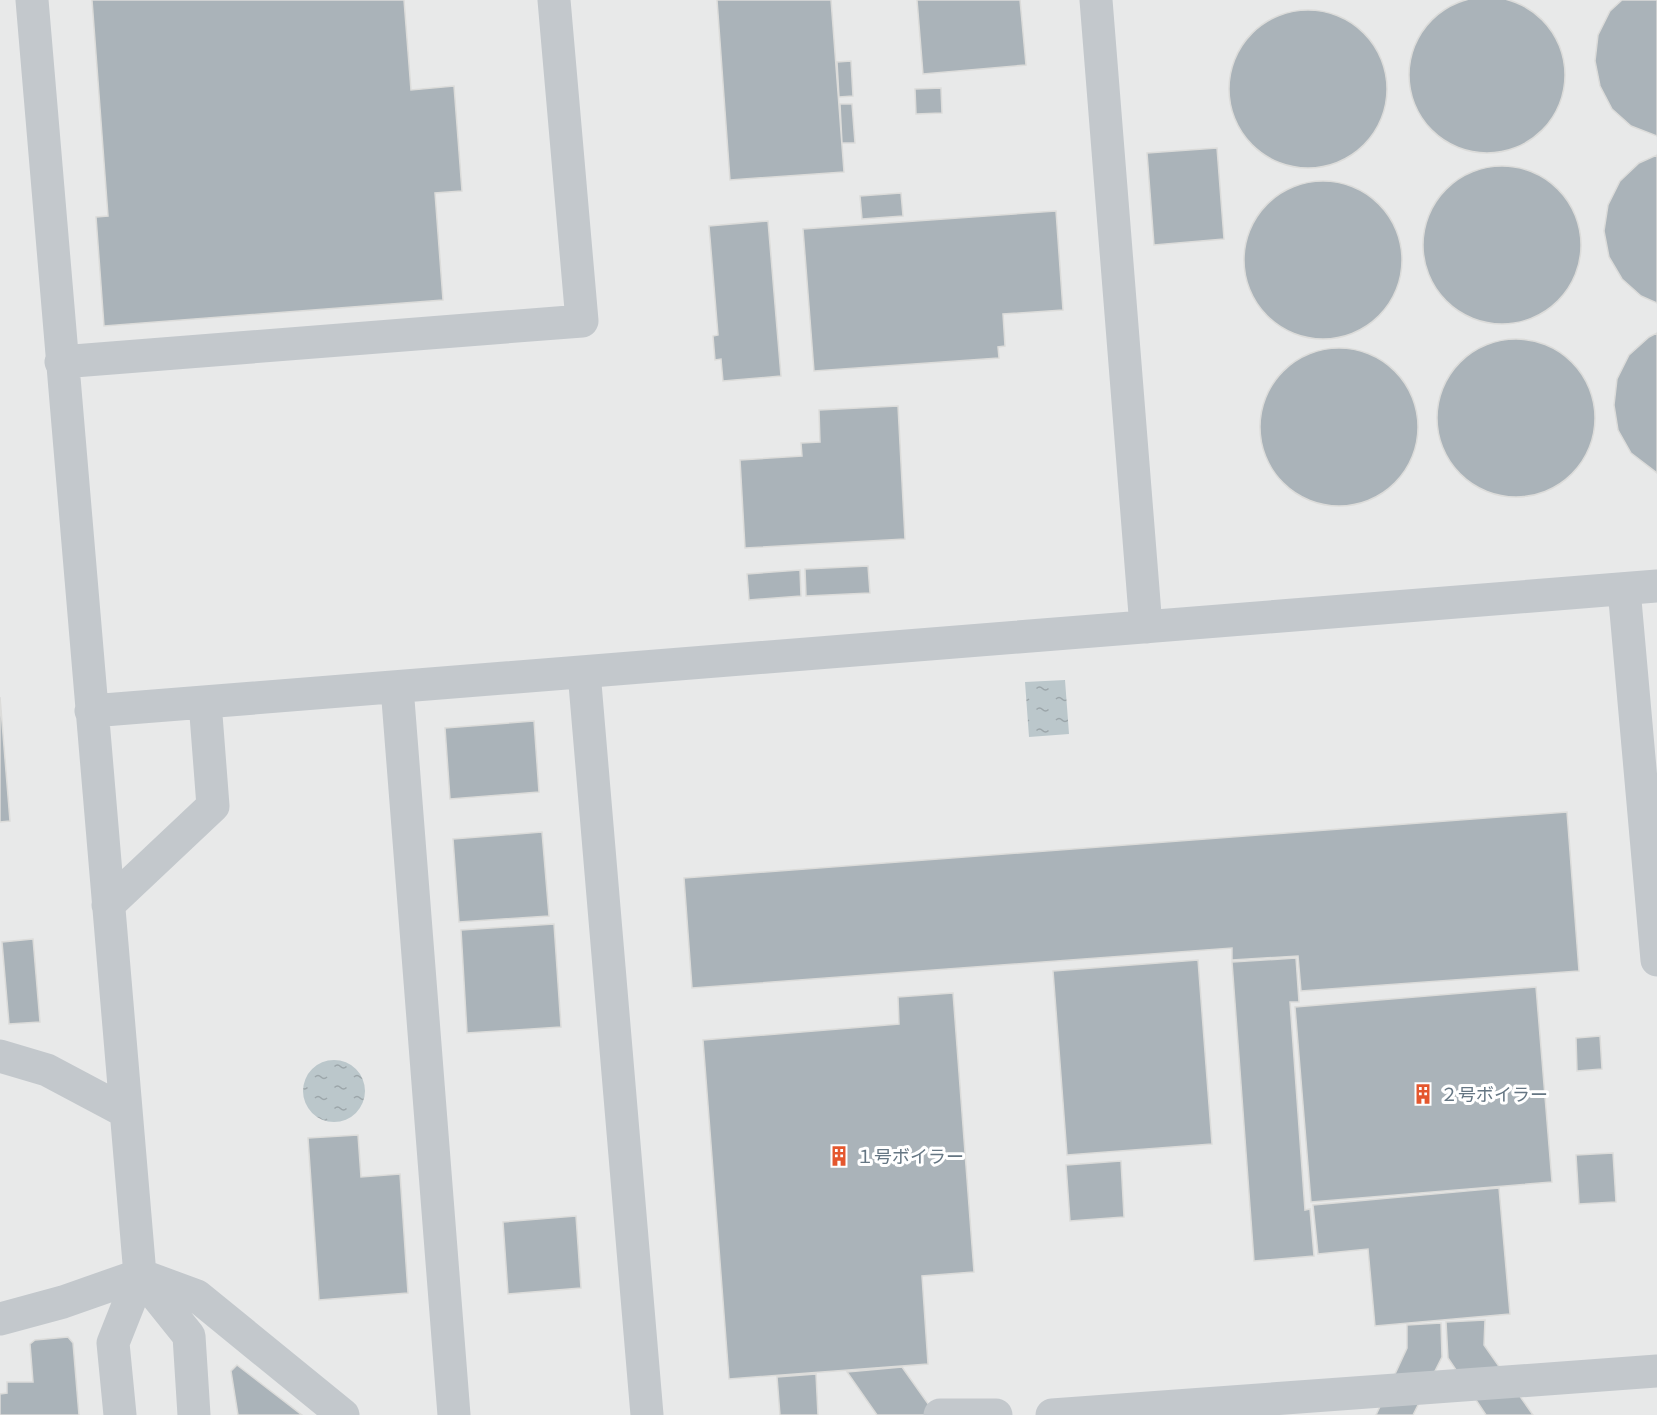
<svg xmlns="http://www.w3.org/2000/svg" width="1657" height="1415" viewBox="0 0 1657 1415" font-family="Raleway,'Noto Sans JP',sans-serif">
	<style>
		.built { fill: #e8e9e9 }
		.water { fill: url(#water-ripples) }
		.building { fill: #aab3b9; stroke: #dcdcda; stroke-width: 1.5 }
		.lines { fill: none; stroke-linecap: round; stroke-linejoin: round }
		.minor { stroke: #c3c8cc; stroke-width: 33 }
		.labels { text-anchor: middle; dominant-baseline: central; stroke-width: 6; stroke-linejoin: round; paint-order: stroke }
		.poi-label { font-size: 18px; fill: #657683; stroke: #fff; text-anchor: start }
	</style>
	<defs>
		<pattern id="water-ripples" width="26" height="14" patternUnits="userSpaceOnUse" patternTransform="scale(1.5)"><rect width="26" height="14" fill="#bbc7cb"/><path d="M2 4q2-2 4 0t4 0M15 11q2-2 4 0t4 0" fill="none" stroke="#9ca6aa"/></pattern>
	</defs>
	<rect width="100%" height="100%" fill="#fafaf8"/>
	<!-- built -->
	<path class="built" d="M 0,0 L 1657,0 L 1657,1415 L 0,1415 Z"/>
	<!-- water -->
	<path class="water" d="M 1065,680 L 1069,734 L 1029,737 L 1025,682 Z
		M303 1091a31 31 0 1 1 62 0a31 31 0 1 1-62 0Z"/>
	<!-- building -->
	<path class="building" d="M1409 75a78 78 0 1 1 156 0a78 78 0 1 1-156 0Z
		M 92,0 L 404,0 L 411,90 L 454,86 L 462,191 L 435,193 L 443,300 L 104,326 L 96,217 L 108,216 Z
		M 717,0 L 831,0 L 844,172 L 730,180 Z
		M 917,0 L 1020,0 L 1026,65 L 923,74 Z
		M 1622,0 L 1657,0 L 1657,136 L 1631,126 L 1612,109 L 1600,86 L 1595,61 L 1598,35 L 1610,11 Z
		M1229 89a79 79 0 1 1 158 0a79 79 0 1 1-158 0Z
		M 851,61 L 853,96 L 839,97 L 837,62 Z
		M 941,88 L 942,113 L 916,114 L 915,89 Z
		M 840,104 L 852,104 L 855,143 L 842,143 Z
		M 1217,148 L 1224,239 L 1154,245 L 1147,153 Z
		M 1657,155 L 1657,303 L 1641,296 L 1622,279 L 1609,257 L 1604,231 L 1608,205 L 1620,181 L 1639,163 Z
		M1423 245a79 79 0 1 1 158 0a79 79 0 1 1-158 0Z
		M1244 260a79 79 0 1 1 158 0a79 79 0 1 1-158 0Z
		M 901,193 L 903,216 L 862,219 L 860,196 Z
		M 1056,211 L 1063,310 L 1003,314 L 1005,346 L 998,347 L 999,358 L 814,371 L 803,229 Z
		M 768,221 L 781,376 L 723,381 L 721,359 L 715,360 L 713,336 L 718,335 L 709,226 Z
		M 1657,333 L 1657,473 L 1631,453 L 1618,430 L 1614,405 L 1617,379 L 1629,355 L 1649,337 Z
		M1437 418a79 79 0 1 1 158 0a79 79 0 1 1-158 0Z
		M1260 427a79 79 0 1 1 158 0a79 79 0 1 1-158 0Z
		M 898,406 L 905,539 L 745,548 L 740,460 L 802,456 L 801,443 L 820,442 L 819,410 Z
		M 868,566 L 870,593 L 806,596 L 805,569 Z
		M 800,570 L 801,596 L 749,600 L 747,574 Z
		M 0,697 L 10,821 L 0,822 Z
		M 534,721 L 539,792 L 450,799 L 445,728 Z
		M 1567,812 L 1579,971 L 1301,991 L 1298,956 L 1232,960 L 1232,948 L 692,988 L 684,878 Z
		M 542,832 L 549,916 L 459,922 L 453,839 Z
		M 554,924 L 561,1027 L 467,1033 L 461,930 Z
		M 33,939 L 40,1022 L 9,1024 L 2,942 Z
		M 1296,958 L 1299,1002 L 1290,1002 L 1305,1210 L 1310,1209 L 1314,1256 L 1254,1261 L 1232,962 Z
		M 1198,960 L 1212,1144 L 1067,1155 L 1053,971 Z
		M 1536,987 L 1552,1182 L 1311,1202 L 1295,1007 Z
		M 953,993 L 974,1272 L 922,1276 L 928,1364 L 729,1379 L 703,1040 L 899,1024 L 898,997 Z
		M 1600,1036 L 1602,1069 L 1577,1071 L 1576,1038 Z
		M 358,1135 L 361,1177 L 400,1174 L 408,1293 L 319,1300 L 308,1138 Z
		M 1613,1153 L 1616,1202 L 1579,1204 L 1576,1155 Z
		M 1121,1161 L 1124,1217 L 1070,1221 L 1066,1165 Z
		M 1499,1188 L 1510,1314 L 1375,1326 L 1368,1249 L 1318,1254 L 1313,1205 Z
		M 576,1216 L 581,1288 L 508,1294 L 503,1222 Z
		M 1485,1320 L 1484,1345 L 1533,1415 L 1486,1415 L 1448,1358 L 1446,1322 Z
		M 1441,1323 L 1442,1357 L 1413,1415 L 1376,1415 L 1407,1348 L 1407,1325 Z
		M 68,1337 L 73,1343 L 79,1415 L 0,1415 L 0,1394 L 7,1393 L 7,1382 L 33,1382 L 30,1344 L 35,1340 Z
		M 237,1365 L 302,1415 L 238,1415 L 231,1371 Z
		M 902,1367 L 936,1415 L 877,1415 L 847,1372 Z
		M 816,1374 L 818,1415 L 780,1415 L 777,1377 Z"/>
	<g class="lines">
		<!-- minor -->
		<path class="minor" d="M 32,0 L 140,1275 L 113,1343 L 120,1415
			M 1096,0 L 1146,627
			M 61,362 L 582,321 L 554,0
			M 1624,589 L 1657,960
			M 584,672 L 647,1415
			M 397,687 L 454,1415
			M 91,711 L 1657,586
			M 108,905 L 213,806 L 205,702
			M 0,1056 L 47,1070 L 126,1112
			M 140,1275 L 189,1336 L 194,1415
			M 0,1319 L 63,1302 L 140,1275 L 197,1296 L 343,1415
			M 940,1415 L 996,1415
			M 1052,1415 L 1657,1371"/>
	</g>
	<!-- icons -->
	<defs>
		<g id="building-bare" transform="scale(1.62)"><path d="M-4-6H4V6H1V3H-1V6H-4ZM-2.5-4.3h1.7v1.8h-1.7ZM.8-4.3h1.7v1.8H.8ZM-2.5-1h1.7V.8h-1.7ZM.8-1h1.7V.8H.8Z" fill="#e4572e" stroke="#fff" stroke-width="2.5" paint-order="stroke"/></g>
	</defs>
	<g fill-rule="evenodd">
		<use href="#building-bare" x="1423" y="1094"/>
		<use href="#building-bare" x="839" y="1156"/>
	</g>
	<g class="labels">
		<!-- poi labels -->
		<g class="poi-label">
			<text x="1440" y="1094">２号ボイラー</text>
			<text x="856" y="1156">１号ボイラー</text>
		</g>
	</g>
</svg>
